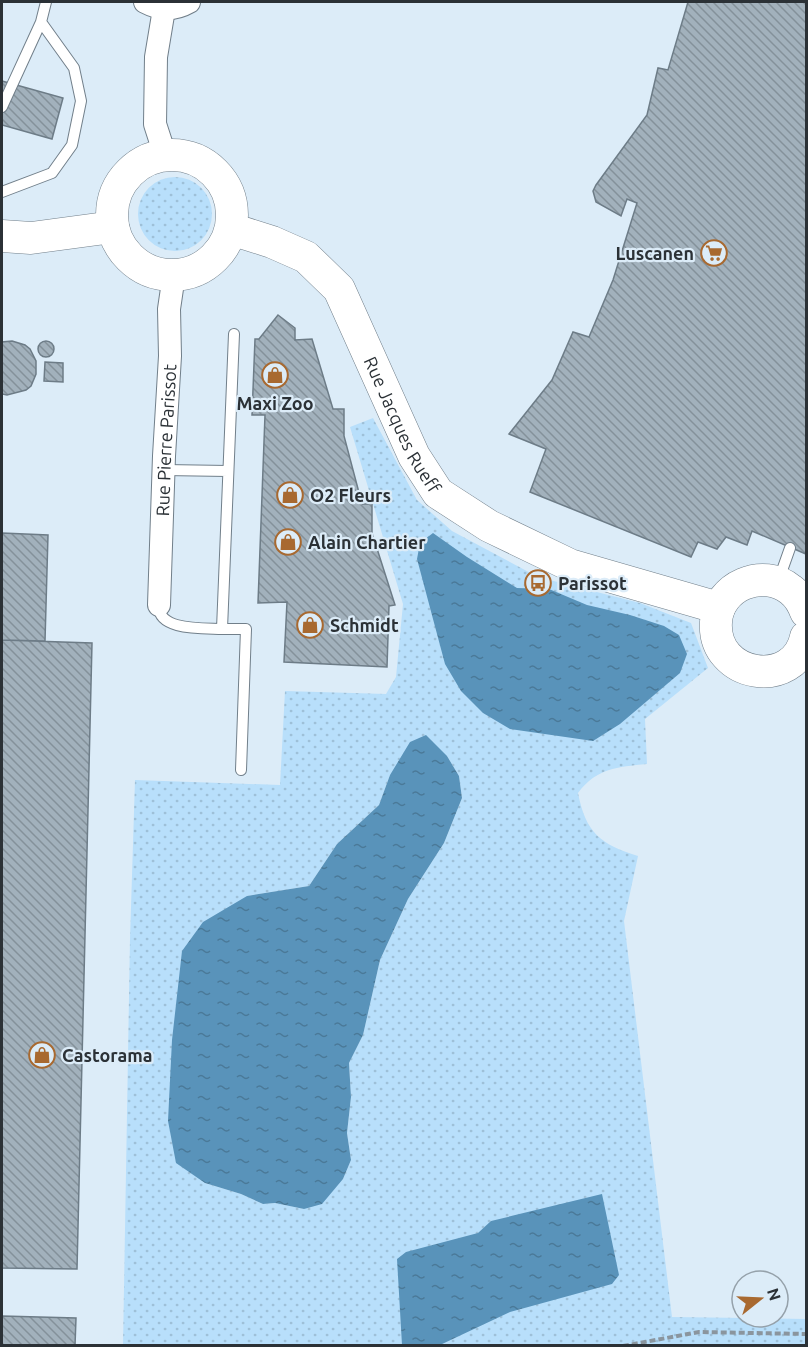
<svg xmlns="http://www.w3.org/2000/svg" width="808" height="1347" viewBox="0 0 808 1347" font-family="Ubuntu,sans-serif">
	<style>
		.grass { fill: url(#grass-dots); fill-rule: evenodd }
		.water { fill: url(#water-ripples) }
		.building { fill: url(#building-back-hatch); stroke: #6d7c87; stroke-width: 1.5 }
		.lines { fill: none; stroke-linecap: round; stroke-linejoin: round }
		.lane-casing { stroke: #717f8a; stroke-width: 12 }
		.street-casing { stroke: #717f8a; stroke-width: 24 }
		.secondary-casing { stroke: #717f8a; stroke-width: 33 }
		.path { stroke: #8a959e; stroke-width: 4; stroke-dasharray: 6 3; stroke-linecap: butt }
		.lane { stroke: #fff; stroke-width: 10 }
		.street { stroke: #fff; stroke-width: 22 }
		.secondary { stroke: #fff; stroke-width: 32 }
		.labels { text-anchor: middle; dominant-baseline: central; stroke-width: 4.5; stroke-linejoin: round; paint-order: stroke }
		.poi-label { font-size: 18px; font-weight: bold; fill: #2b3136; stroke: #dcecf8; text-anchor: start }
		.street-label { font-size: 18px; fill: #2b3136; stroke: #dcecf8 }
	</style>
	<defs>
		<pattern id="grass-dots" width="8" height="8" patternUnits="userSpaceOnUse" patternTransform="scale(1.5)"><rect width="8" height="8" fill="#b8dffb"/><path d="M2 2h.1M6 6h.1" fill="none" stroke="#9ec0d8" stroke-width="1.8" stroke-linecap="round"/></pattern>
		<pattern id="water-ripples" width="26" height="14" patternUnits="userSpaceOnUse" patternTransform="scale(1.5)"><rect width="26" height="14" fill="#5993ba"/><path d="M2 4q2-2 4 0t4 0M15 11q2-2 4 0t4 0" fill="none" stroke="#4a7998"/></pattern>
		<pattern id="building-back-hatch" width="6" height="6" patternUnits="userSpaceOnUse" patternTransform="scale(1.5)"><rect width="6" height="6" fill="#a2b1bc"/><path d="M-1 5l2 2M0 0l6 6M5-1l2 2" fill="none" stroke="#84919a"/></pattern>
	</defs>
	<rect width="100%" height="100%" fill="#dcecf8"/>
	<!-- grass -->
	<path class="grass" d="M138 214a37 37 0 1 1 74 0a37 37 0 1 1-74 0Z
		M 373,418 L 417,500 L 452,531 L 538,577 L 640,603 L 691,623 L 708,668 L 645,719 L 647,764 C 617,767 597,768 578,793 C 586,833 600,844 638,856 L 624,921 L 672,1317 L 806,1319 L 806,1345 L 123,1346 L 130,939 L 135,780 L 280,785 L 285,691 L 386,694 L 396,677 L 403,604 L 350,427 ZM 447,756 L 459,776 L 462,798 L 444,843 L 408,899 L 380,960 L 363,1035 L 349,1063 L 351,1097 L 347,1133 L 351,1160 L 343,1179 L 304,1209 L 275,1203 L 263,1204 L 241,1194 L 205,1183 L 247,896 L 309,886 L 337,844 L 379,805 L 390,775 Z"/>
	<!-- water -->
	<path class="water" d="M 433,533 L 467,557 L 517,588 L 549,589 L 587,605 L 630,615 L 664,626 L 679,635 L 687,654 L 680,673 L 620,724 L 593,741 L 510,729 L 483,713 L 461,691 L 445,664 L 417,559 L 420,543 Z
		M 426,735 L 447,756 L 459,776 L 462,798 L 444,843 L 408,899 L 380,960 L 363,1035 L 349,1063 L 351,1097 L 347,1133 L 351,1160 L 343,1179 L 322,1204 L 304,1209 L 275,1203 L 263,1204 L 241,1194 L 205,1183 L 176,1163 L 168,1121 L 172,1040 L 182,951 L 203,922 L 247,896 L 309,886 L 337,844 L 379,805 L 390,775 L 410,742 Z
		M 602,1194 L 619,1275 L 612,1284 L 510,1312 L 440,1345 L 402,1345 L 397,1259 L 406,1252 L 478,1233 L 491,1221 Z"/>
	<!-- building -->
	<path class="building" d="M 688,2 L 806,2 L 806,554 L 752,531 L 747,545 L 726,537 L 717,549 L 698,542 L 691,557 L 530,492 L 546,449 L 509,434 L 552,380 L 573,332 L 589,337 L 613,280 L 637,203 L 627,199 L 621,216 L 596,202 L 593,191 L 596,185 L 647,115 L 658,68 L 668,70 Z
		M 2,81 L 63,98 L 52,139 L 2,125 Z
		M 278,315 L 295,328 L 295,340 L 312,339 L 333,409 L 344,409 L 344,436 L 362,504 L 372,504 L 372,533 L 395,605 L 389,606 L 387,667 L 284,662 L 287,602 L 258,603 L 265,415 L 252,415 L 255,339 L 259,339 Z
		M 12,341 L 25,345 L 30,349 L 36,361 L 36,374 L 31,386 L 26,390 L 7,395 L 2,394 L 2,342 Z
		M38 349a8 8 0 1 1 16 0a8 8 0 1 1-16 0Z
		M 45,362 L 63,363 L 63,382 L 44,381 Z
		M 2,533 L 48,535 L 45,641 L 2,640 Z
		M 2,640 L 92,643 L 77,1269 L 2,1268 Z
		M 2,1316 L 76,1318 L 75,1346 L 2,1345 Z"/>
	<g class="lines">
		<!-- lane casing -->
		<g class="lane-casing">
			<path id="lane" d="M 2,107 L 41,22
				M 2,192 L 52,173 L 72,145 L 81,101 L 74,68 L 41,22 L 46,2
				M 234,334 L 222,629 L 246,629 L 241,770
				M 164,470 L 228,471
				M 779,579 L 790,548
				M 159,605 C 157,631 203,628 222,629"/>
		</g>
		<!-- street casing -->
		<g class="street-casing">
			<g id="street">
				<path d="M 145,2 C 160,10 175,10 189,2"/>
				<path d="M 164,9 L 156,57 L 155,124 L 165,155"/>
				<path id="s1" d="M 159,605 L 164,456 L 170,356 L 169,309 L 174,275"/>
			</g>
		</g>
		<!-- secondary casing -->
		<g class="secondary-casing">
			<g id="secondary">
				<circle cx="172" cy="215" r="60"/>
				<path id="s2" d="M 231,229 L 272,242 L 306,257 L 339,289 L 414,456 L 438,493 L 489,526 L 570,565 L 719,608"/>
				<path d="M 2,236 L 31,238 L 113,227"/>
				<path d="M 806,612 C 803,604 799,596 791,590 C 763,567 718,586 716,622 C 712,678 795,691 806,637"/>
			</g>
		</g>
		<!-- path -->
		<path class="path" d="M 623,1346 L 699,1332 L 806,1334"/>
		<!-- lane -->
		<use href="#lane" class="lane"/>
		<!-- street -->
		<use href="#street" class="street"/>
		<!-- secondary -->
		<use href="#secondary" class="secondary"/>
	</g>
	<!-- icons -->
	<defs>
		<g id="supermarket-ring" transform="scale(1.35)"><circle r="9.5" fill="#dcecf8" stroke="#a86930" stroke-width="1.5"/><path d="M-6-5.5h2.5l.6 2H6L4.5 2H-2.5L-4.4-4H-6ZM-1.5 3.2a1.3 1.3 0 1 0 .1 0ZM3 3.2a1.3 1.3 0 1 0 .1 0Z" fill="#a86930"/></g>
		<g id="shop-ring" transform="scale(1.35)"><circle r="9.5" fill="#dcecf8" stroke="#a86930" stroke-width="1.5"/><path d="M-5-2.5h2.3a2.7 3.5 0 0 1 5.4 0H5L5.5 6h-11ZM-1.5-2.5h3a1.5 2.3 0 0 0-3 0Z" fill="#a86930"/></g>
		<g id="bus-ring" transform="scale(1.35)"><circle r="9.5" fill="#dcecf8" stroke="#a86930" stroke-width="1.5"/><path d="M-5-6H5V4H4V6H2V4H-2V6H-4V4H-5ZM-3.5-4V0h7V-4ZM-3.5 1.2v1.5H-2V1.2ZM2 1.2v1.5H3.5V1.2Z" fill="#a86930"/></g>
	</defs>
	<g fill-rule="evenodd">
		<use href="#supermarket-ring" x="714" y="253"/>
		<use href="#shop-ring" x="275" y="375"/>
		<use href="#shop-ring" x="290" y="495"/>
		<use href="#shop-ring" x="288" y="542"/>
		<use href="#bus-ring" x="538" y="583"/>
		<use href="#shop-ring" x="310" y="625"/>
		<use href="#shop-ring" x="42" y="1055"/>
	</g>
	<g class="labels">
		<!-- poi labels -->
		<g class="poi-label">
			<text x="694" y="253" text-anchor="end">Luscanen</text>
			<text x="275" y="403" text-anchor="middle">Maxi Zoo</text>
			<text x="310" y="495">O2 Fleurs</text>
			<text x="308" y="542">Alain Chartier</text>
			<text x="558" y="583">Parissot</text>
			<text x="330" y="625">Schmidt</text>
			<text x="62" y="1055">Castorama</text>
		</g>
		<!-- street labels -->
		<g class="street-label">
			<text stroke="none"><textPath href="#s2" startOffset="276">Rue Jacques Rueff</textPath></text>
			<text stroke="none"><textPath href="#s1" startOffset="165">Rue Pierre Parissot</textPath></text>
		</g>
	</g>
	<!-- border -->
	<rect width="808" height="1347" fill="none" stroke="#2b3136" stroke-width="6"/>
	<!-- north arrow -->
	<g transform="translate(760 1299) rotate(72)"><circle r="28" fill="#dcecf8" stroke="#95a1aa" stroke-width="1.5"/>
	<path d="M0-4.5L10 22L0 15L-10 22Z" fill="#a86930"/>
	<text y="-9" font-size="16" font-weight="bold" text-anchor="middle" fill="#2b3136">N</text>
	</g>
</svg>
